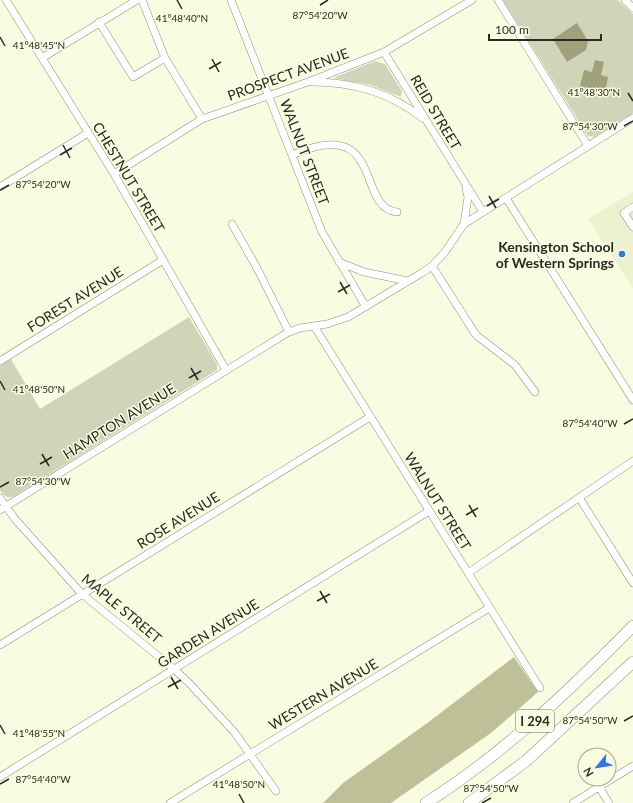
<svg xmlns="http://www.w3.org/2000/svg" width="633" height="803" viewBox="0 0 633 803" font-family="Lato,sans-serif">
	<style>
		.built { fill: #eef1cf }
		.green { fill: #d1d4b8 }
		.forest { fill: #bec198 }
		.water { fill: #9ea179 }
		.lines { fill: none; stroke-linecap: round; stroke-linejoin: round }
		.minor-casing { stroke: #8f917a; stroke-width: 8 }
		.highway-casing { stroke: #8f917a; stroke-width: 12 }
		.minor { stroke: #fff; stroke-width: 7 }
		.highway { stroke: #fff; stroke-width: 11 }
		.ticks { fill: none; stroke: #292a21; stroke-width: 1.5 }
		.poi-dot { fill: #2c78e4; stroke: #fafce2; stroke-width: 1.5 }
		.labels { text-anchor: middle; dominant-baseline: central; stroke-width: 3; stroke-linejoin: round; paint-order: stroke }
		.shield { fill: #fafce2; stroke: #68695b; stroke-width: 1 }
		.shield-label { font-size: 13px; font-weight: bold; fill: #292a21 }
		.street-label { font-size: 14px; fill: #292a21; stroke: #fafce2 }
		.poi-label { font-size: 14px; font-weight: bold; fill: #292a21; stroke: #fafce2; text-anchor: end }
		.ticks-label { font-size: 10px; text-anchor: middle; fill: #292a21; stroke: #fafce2; stroke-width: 3; stroke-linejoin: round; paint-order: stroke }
	</style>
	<rect width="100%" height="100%" fill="#fafce2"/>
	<!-- built -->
	<path class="built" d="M 633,192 L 633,289 L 588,219 Z"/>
	<!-- green -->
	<path class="green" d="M 503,0 L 618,0 L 633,14 L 633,113 L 594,137 L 588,136 Z
		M 375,61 L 385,64 L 402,91 L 401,97 L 371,85 L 333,78 Z
		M 189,317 L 217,364 L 217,370 L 14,496 C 7,499 4,496 0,490 L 0,366 L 11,359 L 40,409 Z"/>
	<!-- forest -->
	<path class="forest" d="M 514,657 L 538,692 L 491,733 L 391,803 L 323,803 L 343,783 L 426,724 Z"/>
	<!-- water -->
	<path class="water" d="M 577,23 L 588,41 L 586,50 L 567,62 L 553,39 Z
		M 595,60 L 604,62 L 601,75 L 608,77 L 605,92 L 580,86 L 584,70 L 592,72 Z"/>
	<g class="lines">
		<!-- minor casing -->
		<g class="minor-casing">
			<path id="minor" d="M 6,0 L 114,174 L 226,370
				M 142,0 L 165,58 L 202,119
				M 231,0 L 322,232 L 366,307
				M 498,0 L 588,146
				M 625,0 L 633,8
				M 99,22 L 133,77 L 165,58
				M 384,52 L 483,212
				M 42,58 L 137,0
				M 312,82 C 352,82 390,92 422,118
				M 292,155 C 386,114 355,208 397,212
				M 114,174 L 202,119 L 308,82 L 384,52 L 472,0
				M 0,187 L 88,133
				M 506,198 L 633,400
				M 633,207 L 624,213 L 633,227
				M 232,224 L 257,268 L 289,332
				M 464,224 L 468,197 L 466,189
				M 339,262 L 364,272 L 408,281
				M 432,266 L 476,335 L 515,365 L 535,392
				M 314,326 L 540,688
				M 0,361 L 163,260
				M 0,498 L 15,519 L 82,594 L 174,669 L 191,685 L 235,733 L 276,791
				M 580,499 L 633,583
				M 0,510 L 287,333 L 300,328 L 327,324 L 348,317 L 420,274 L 432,266 L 445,252 L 464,224 L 633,118
				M 468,573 L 633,461
				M 0,645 L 370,417
				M 0,777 L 429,511
				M 599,787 L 609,803
				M 170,803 L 489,608
				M 573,803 L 633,766"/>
		</g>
		<!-- highway casing -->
		<g class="highway-casing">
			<path id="highway" d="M 426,803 C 503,754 569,691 633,626
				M 469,803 L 526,761 L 633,662"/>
		</g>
		<!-- minor -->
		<use href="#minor" class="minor"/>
		<!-- highway -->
		<use href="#highway" class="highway"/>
	</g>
	<!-- ticks -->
	<path class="ticks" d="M 177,0 L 182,9M 320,5 L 328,0M 0,37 L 5,46M 212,59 L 219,72M 209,69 L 221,62M 628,93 L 633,101M 624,126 L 633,121M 63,145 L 70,158M 60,155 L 72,148M 0,190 L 9,185M 489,196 L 496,208M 487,206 L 499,199M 340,282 L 347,294M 338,292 L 350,285M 191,368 L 198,380M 189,378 L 201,371M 0,381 L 5,390M 624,424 L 633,419M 42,454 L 49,466M 40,464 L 52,457M 0,487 L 9,482M 469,505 L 476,517M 466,515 L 478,508M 320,591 L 327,603M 317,601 L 330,594M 171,677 L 178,689M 168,687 L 181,680M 624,721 L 633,716M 0,725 L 5,734M 0,784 L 9,779M 239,794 L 244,803M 482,803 L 491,798"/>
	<!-- markers -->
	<circle class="poi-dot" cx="622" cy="254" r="4"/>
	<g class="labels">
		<!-- shield labels -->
		<rect class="shield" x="516" y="710" width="38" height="22" rx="3"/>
		<g class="shield-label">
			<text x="535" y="721">I 294</text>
		</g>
		<!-- street labels -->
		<g class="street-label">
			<text transform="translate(288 74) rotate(-20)">PROSPECT AVENUE</text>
			<text transform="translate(436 112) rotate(59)">REID STREET</text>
			<text transform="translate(305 152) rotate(69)">WALNUT STREET</text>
			<text transform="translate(129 177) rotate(59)">CHESTNUT STREET</text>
			<text transform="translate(75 299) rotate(-32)">FOREST AVENUE</text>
			<text transform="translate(119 421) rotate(-32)">HAMPTON AVENUE</text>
			<text transform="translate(438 501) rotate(58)">WALNUT STREET</text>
			<text transform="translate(178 520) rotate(-32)">ROSE AVENUE</text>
			<text transform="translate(122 608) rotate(40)">MAPLE STREET</text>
			<text transform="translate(208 633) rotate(-32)">GARDEN AVENUE</text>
			<text transform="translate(323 694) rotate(-31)">WESTERN AVENUE</text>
		</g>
		<!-- poi labels -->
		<g class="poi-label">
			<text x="614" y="246">Kensington School<tspan x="614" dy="16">of Western Springs</tspan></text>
		</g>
	</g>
	<g class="ticks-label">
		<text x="320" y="19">87°54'20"W</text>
		<text x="182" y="22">41°48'40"N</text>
		<text x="39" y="49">41°48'45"N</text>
		<text x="594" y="96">41°48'30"N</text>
		<text x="590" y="130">87°54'30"W</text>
		<text x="43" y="188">87°54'20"W</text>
		<text x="39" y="393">41°48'50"N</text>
		<text x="590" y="427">87°54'40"W</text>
		<text x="43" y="485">87°54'30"W</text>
		<text x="590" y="724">87°54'50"W</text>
		<text x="39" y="737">41°48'55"N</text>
		<text x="43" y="783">87°54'40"W</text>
		<text x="239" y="788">41°48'50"N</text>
		<text x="491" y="792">87°54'50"W</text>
	</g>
	<!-- north arrow -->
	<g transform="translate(597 767) rotate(240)"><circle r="19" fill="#fafce2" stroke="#a6a895"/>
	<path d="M0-3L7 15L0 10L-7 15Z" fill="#2c78e4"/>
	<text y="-6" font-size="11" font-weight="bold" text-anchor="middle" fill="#292a21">N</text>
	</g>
	<!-- scale -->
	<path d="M489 34v6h112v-6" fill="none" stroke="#292a21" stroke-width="2"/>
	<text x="495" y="34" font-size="12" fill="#292a21" stroke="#fafce2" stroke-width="3" paint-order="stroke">100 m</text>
</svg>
